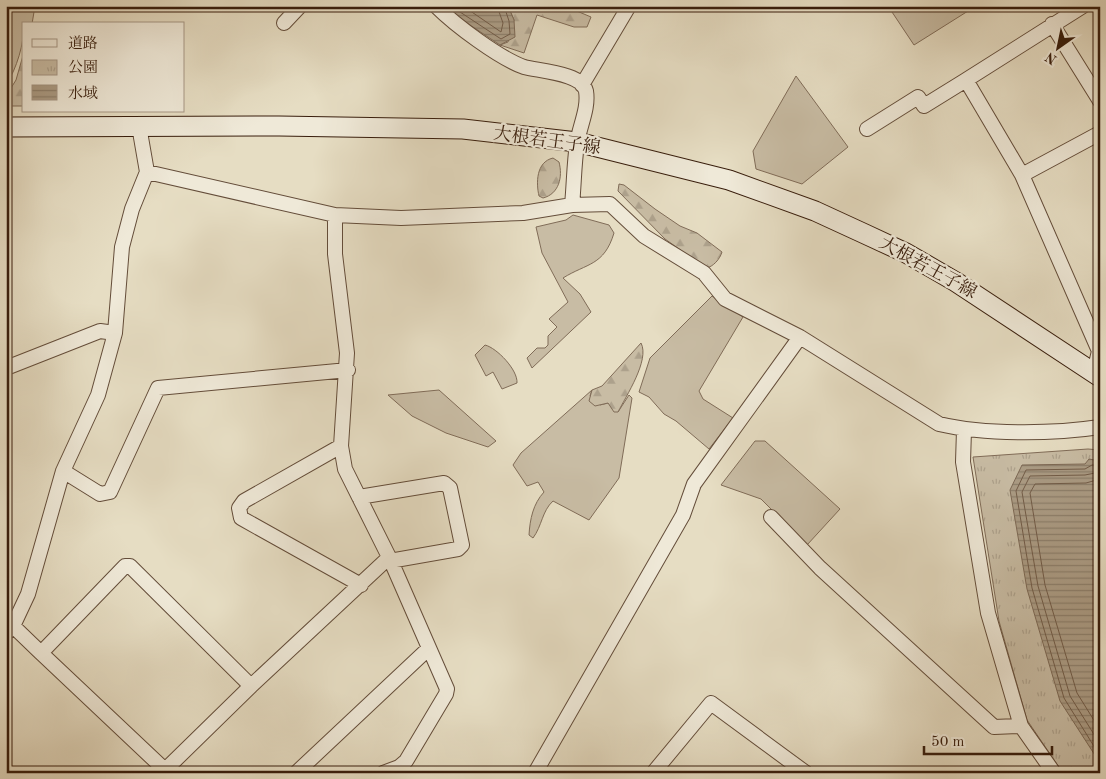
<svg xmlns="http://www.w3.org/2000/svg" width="1106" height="779" viewBox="0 0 1106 779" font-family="'Old Standard TT','Noto Serif JP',serif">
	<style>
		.green { fill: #c8bca4; stroke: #806c58 }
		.forest { fill: url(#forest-firs); stroke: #806c58 }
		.park { fill: url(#park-tufts); stroke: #806c58 }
		.water { fill: url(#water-rules); stroke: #7d6955 }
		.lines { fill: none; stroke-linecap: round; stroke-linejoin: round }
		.shore { stroke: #725c48; stroke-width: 1 }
		.street-casing { stroke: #644d3a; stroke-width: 16 }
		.secondary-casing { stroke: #381d0c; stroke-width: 21 }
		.street { stroke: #efe9d8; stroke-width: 14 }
		.secondary { stroke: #efe9d8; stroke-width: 19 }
		.labels { text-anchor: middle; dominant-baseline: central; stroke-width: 4.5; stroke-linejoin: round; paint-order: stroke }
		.street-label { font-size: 18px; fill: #381d0c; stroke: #efe9d8 }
	</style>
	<defs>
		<pattern id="forest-firs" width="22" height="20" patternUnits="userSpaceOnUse" patternTransform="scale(1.25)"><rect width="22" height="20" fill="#c8bca4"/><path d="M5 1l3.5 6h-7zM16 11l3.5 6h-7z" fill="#ada18c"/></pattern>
		<pattern id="park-tufts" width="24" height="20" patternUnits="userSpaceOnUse" patternTransform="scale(1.25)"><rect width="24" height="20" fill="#c8bca4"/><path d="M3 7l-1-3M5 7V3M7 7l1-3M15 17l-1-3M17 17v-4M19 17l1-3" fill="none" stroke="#ada18c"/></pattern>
		<pattern id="water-rules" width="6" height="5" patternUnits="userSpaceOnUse" patternTransform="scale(1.25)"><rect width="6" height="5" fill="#ab9c85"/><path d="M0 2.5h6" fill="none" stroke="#8c7f6b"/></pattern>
	</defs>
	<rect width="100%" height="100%" fill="#e6ddc3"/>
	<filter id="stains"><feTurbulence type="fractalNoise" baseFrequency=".004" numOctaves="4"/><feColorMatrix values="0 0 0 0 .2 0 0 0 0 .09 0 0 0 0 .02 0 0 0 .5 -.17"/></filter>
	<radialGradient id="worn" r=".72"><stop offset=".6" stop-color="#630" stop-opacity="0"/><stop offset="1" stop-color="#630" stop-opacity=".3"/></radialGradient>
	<!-- green -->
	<path class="green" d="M 6,6 L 35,6 L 32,24 L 24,24 C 24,44 17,68 6,85 Z
		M 888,6 L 976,6 L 914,45 Z
		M 796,76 L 848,147 L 802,184 L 756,169 L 753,151 Z
		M 573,215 L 609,225 L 614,233 C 604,266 587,263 563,278 L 580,294 L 591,312 L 532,368 L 527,358 L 537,348 L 545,348 L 548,345 L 548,336 L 557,327 L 549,319 L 568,302 L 542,253 L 536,227 L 566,220 Z
		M 712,296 L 743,317 L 699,391 L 703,399 L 733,418 L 709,449 L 676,421 L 664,414 L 649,397 L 639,392 L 650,358 Z
		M 485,345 C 497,348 518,370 517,383 L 502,389 L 493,372 L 486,376 L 475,355 Z
		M 439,390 L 496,441 L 488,447 L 446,433 L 412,416 L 388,395 Z
		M 592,390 L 590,396 L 600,405 L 608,403 L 618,412 L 629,395 L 632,398 L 619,478 L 589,520 L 553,501 C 542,511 542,526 533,538 L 529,535 C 530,519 533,504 544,492 L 538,482 L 527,486 L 513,465 L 521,453 Z
		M 755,441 L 765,441 L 840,509 L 807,545 L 761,499 L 721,485 Z"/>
	<!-- forest -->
	<path class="forest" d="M 508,6 L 565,6 L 591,17 L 587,27 L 574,27 L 537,15 L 524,53 L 500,45 L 508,42 L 514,20 Z
		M 24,52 L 24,106 L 6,106 L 6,96 L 16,80 Z
		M 553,158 L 559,162 C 563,177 559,194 543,198 L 539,196 C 536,183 536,162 553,158 Z
		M 619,184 L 624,185 L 655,209 L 680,226 L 697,233 L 722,252 C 720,259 713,267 706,268 L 665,239 L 618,191 Z
		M 641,343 C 650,360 626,396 618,412 L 614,412 L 608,403 L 595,406 L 589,401 L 592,390 L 602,386 Z"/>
	<!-- park -->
	<path class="park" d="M 1088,449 L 1100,450 L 1100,773 L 1063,773 L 1027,720 L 999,621 L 973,457 Z"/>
	<!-- water -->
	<path class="water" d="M 452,6 L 508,6 L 514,20 L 515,37 L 500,45 L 449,11 Z
		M 1089,459 L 1100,461 L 1100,763 L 1060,701 L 1027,589 L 1010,490 L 1022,465 L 1085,464 Z"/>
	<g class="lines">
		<!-- shore -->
		<path class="shore" d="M 456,6 L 457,10 L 501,39 L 510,34 L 509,21 L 504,6
			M 463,6 L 501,32 L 503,23 L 497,6
			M 1100,465 L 1092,465 L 1085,469 L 1026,470 L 1016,491 L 1032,588 L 1064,698 L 1100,756
			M 1100,472 L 1085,475 L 1030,476 L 1022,492 L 1038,586 L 1070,696 L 1100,744
			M 1100,479 L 1086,483 L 1035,484 L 1030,493 L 1045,585 L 1077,693 L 1100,730"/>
		<!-- street casing -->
		<g class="street-casing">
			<path id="street" d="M 436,6 C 455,25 499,58 524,67 C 539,71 582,73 586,91 C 589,109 579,127 577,144 C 574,164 574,185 572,205
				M 1083,6 L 966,80 L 1022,175 L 1099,351 L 1094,372
				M 284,23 L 300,6
				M 1052,24 L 1100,101
				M 582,85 L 629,6
				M 139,126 L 147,172
				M 867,129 L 918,97 L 924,106 L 966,80
				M 1022,175 L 1100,133
				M 335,215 L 335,254 L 347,353 L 341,446 L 345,469 L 391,561 L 447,689 L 446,694 L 406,761 L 399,767 L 383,773
				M 6,368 L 100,331 L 115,333
				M 964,430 L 963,462 L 988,613 L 1021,726 L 1054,773
				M 341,446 L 244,501 L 239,508 L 241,518 L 361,585
				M 63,471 L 100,494 L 110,492 L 158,388 L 348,370
				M 771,517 L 820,568 L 994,727 L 1021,726
				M 13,626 L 41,653 L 125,566 L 130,566 L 251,686
				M 6,633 L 13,626 L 28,594 L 63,471 L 98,395 L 115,333 L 122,247 L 132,209 L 147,172 L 335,215 L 401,218 L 523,213 L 572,205 L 610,204 L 644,236 L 704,273 L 725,299 L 800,337 L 939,424 C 985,435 1053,434 1100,427
				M 41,653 L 165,770
				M 162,773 L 251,686 L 384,562 L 458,549 L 462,545 L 450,488 L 444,483 L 359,497
				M 296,773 L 428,649
				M 535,773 L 683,515 L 694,484 L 800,337
				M 653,773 L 711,703 L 806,773"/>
		</g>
		<!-- secondary casing -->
		<g class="secondary-casing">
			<path id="secondary" d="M 6,127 L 279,126 L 463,129 L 577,142 L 729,180 L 815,211 L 865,234 L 906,253 L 956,282 L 1100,377"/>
		</g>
		<!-- street -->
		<use href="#street" class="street"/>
		<!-- secondary -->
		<use href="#secondary" class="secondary"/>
	</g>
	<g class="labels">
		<!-- street labels -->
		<g class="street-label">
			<text transform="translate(547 141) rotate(8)">大根若王子線</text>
			<text transform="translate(928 268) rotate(29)">大根若王子線</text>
		</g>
	</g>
	<!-- margin -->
	<rect width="1106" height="779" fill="none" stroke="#e6ddc3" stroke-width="25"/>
	<rect x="8" y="8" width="1091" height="764" fill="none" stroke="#381d0c" stroke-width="2.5"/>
	<rect x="12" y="12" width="1081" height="754" fill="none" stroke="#381d0c"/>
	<!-- legend -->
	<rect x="22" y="22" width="162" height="90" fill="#efe9d8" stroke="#a69786"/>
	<rect x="32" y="39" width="25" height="8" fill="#efe9d8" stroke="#a69786"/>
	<text x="68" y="48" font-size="15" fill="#381d0c">道路</text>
	<rect x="32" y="60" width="25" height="15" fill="url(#park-tufts)" stroke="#a69786"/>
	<text x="68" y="72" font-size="15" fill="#381d0c">公園</text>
	<rect x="32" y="85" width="25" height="15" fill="url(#water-rules)" stroke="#a69786"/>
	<text x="68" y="98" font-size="15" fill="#381d0c">水域</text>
	<!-- north arrow -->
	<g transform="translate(1058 48) rotate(213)" stroke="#efe9d8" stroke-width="4" paint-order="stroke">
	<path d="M0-4L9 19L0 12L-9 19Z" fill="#381d0c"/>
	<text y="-8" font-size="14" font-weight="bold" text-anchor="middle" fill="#381d0c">N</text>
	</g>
	<!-- scale -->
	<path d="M924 746v8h128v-8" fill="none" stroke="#381d0c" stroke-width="2.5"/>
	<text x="931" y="746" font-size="15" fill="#381d0c" stroke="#efe9d8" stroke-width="4" paint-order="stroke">50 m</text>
	<rect width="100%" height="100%" filter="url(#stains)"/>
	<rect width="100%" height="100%" fill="url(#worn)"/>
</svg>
